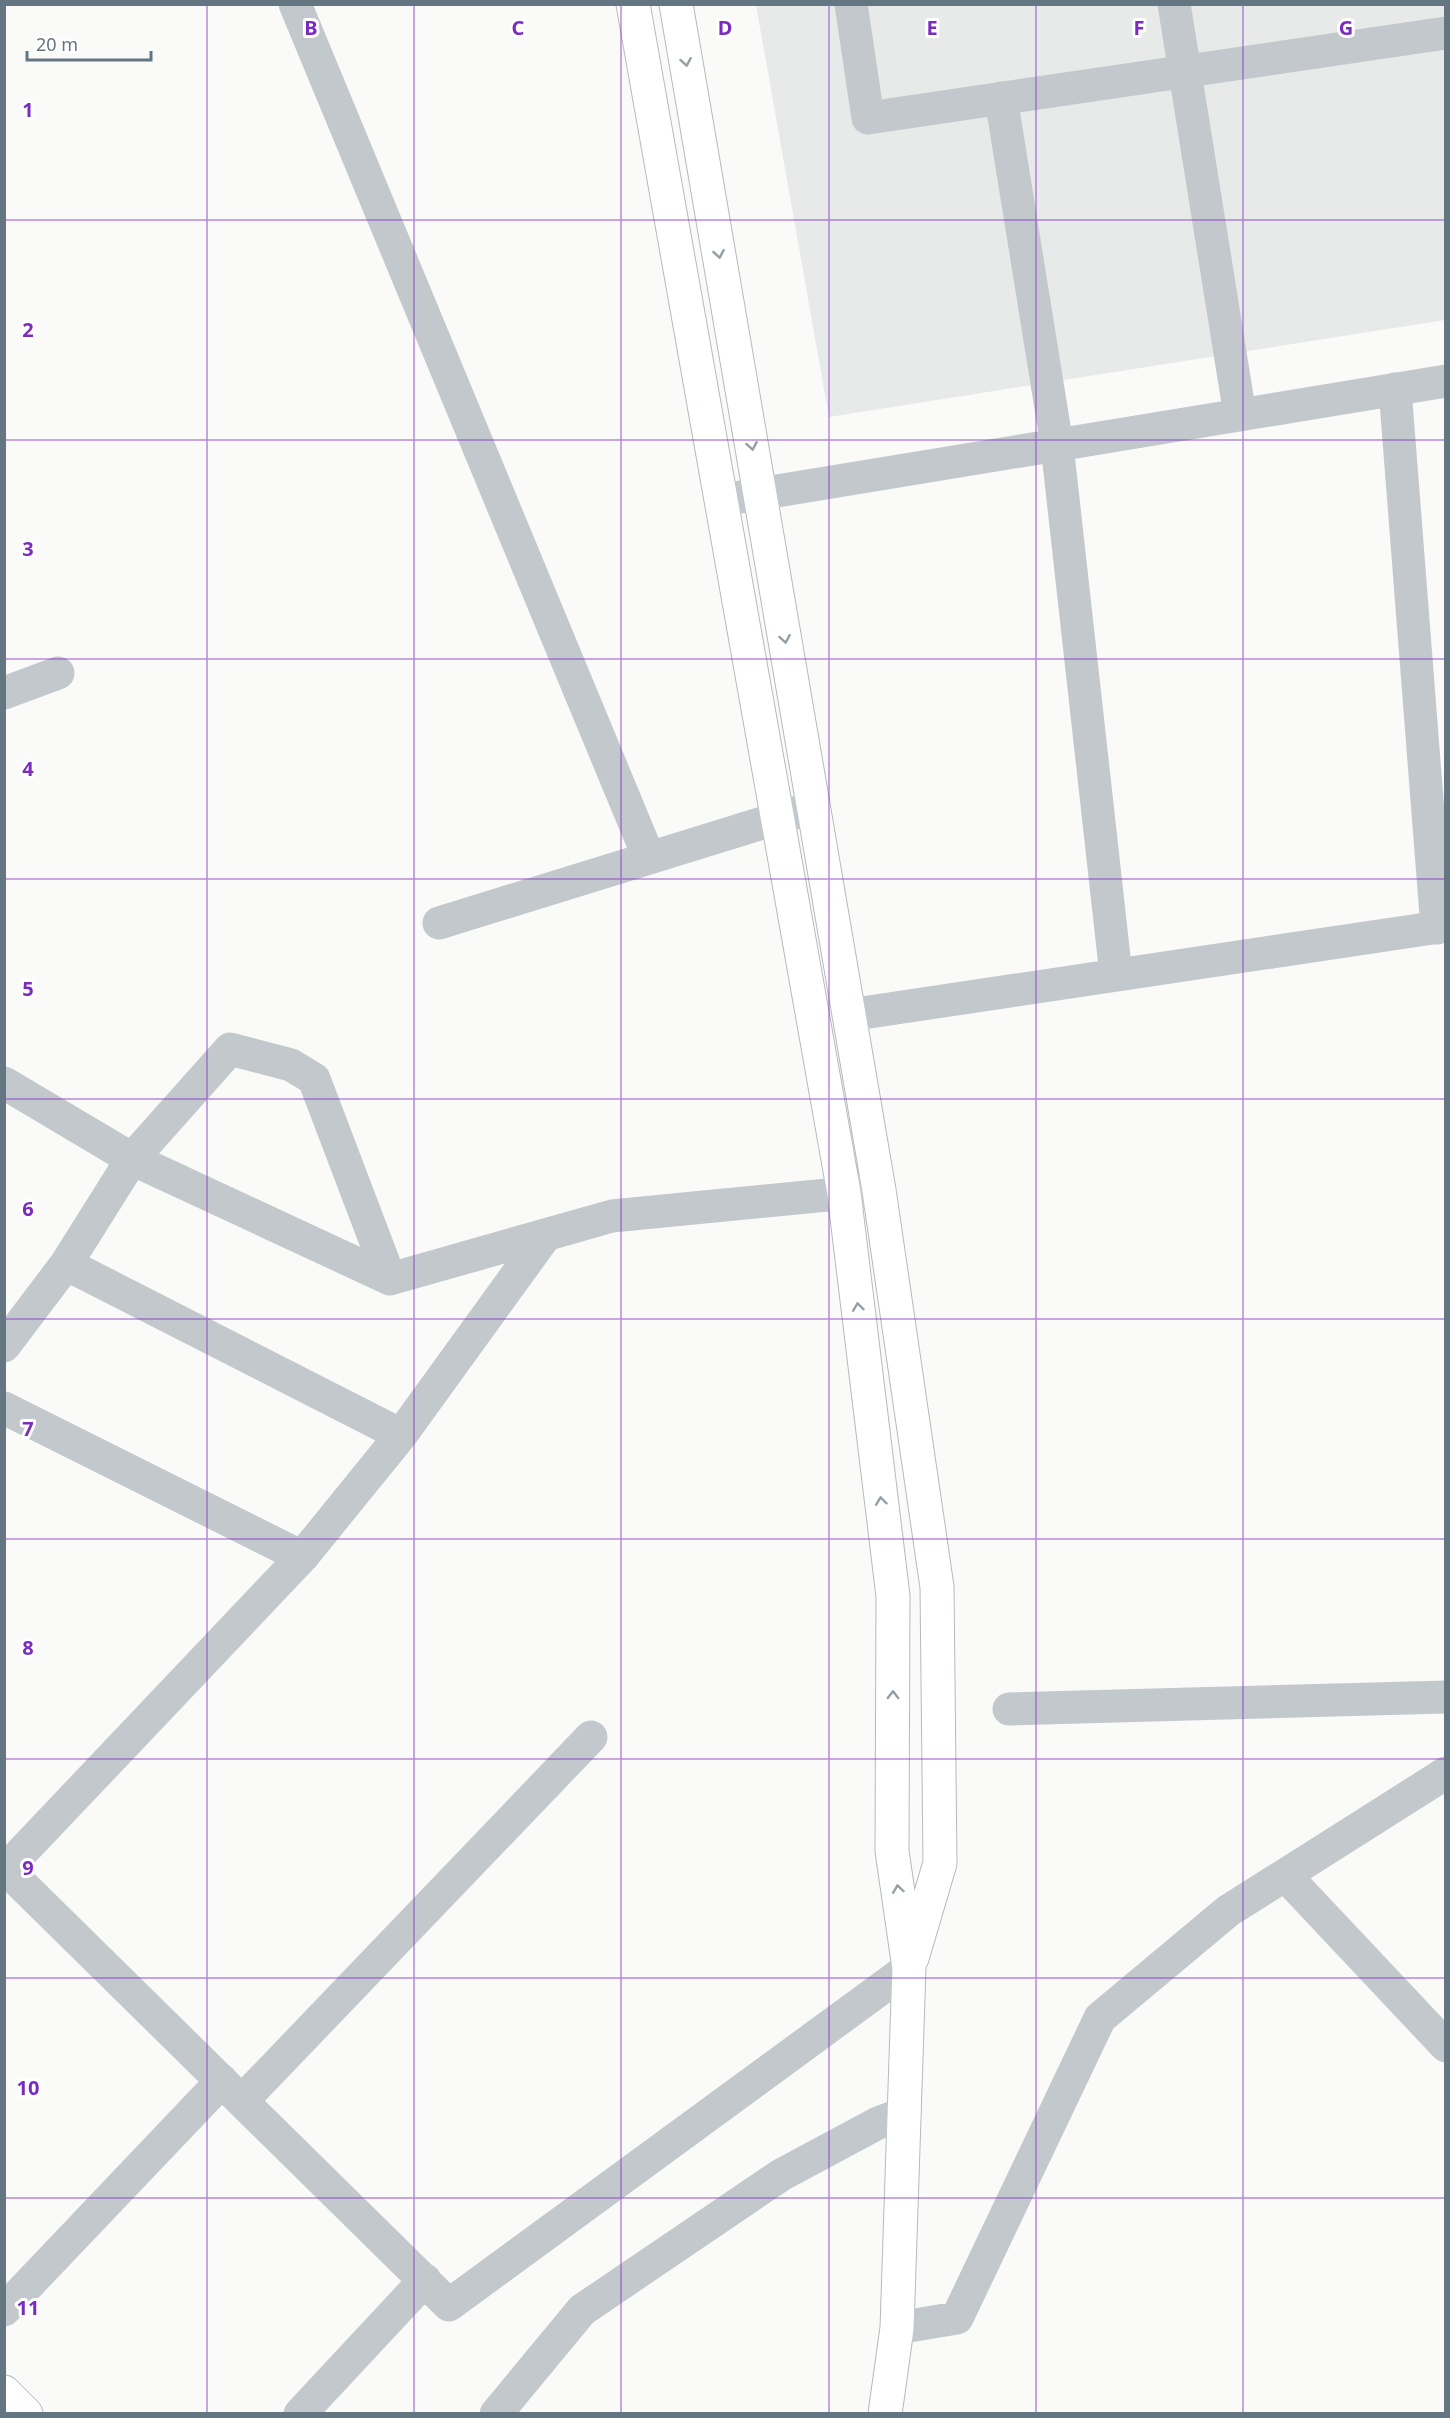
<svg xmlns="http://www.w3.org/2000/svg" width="1450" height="2418" viewBox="0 0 1450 2418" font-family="'Noto Sans',sans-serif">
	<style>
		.built { fill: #e8e9e9 }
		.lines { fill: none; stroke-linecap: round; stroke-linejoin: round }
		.secondary-casing { stroke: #b3babf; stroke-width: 35 }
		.primary-casing { stroke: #b5babe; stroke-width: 35 }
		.minor { stroke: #c3c8cc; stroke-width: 33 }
		.secondary { stroke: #fff; stroke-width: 33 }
		.primary { stroke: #fff; stroke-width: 33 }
		.oneway { stroke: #939fa8 }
		.grid { fill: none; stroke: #7b2cbf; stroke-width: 1.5; stroke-opacity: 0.55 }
		.grid-label { font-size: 20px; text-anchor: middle; font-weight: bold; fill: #7b2cbf; stroke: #fff; stroke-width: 6; stroke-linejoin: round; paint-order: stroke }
	</style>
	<rect width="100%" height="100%" fill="#fafaf8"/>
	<!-- built -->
	<path class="built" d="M 756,5 L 1445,5 L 1445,320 L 829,417 Z"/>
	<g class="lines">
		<!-- secondary casing -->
		<g class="secondary-casing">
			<path id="secondary" d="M 4,2392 L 26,2414"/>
		</g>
		<!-- primary casing -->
		<g class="primary-casing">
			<path id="primary" d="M 633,4 L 844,1193 L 893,1596 L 892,1851 L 909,1968 L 897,2328 L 885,2414
				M 676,4 L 879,1190 L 937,1587 L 940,1863 L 912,1958"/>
		</g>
		<!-- minor -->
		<path class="minor" d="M 295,4 L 649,858
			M 851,4 L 868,118 L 1446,33
			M 1174,4 L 1240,415
			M 1001,98 L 1057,445 L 1116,975
			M 1395,389 L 1437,928
			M 722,500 L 1446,381
			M 4,693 L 58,673
			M 439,923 L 814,807
			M 849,1015 L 1446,926
			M 4,1083 L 132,1159 L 390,1279 L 612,1216 L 879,1190
			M 66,1264 L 401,1435
			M 4,1346 L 66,1264 L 132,1159 L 230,1049 L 291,1065 L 314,1079 L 390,1279
			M 4,1408 L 302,1557
			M 1009,1709 L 1446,1697
			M 6,1869 L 449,2305 L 909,1968
			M 4,1871 L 302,1557 L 401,1435 L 545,1236
			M 1285,1875 L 1446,2046
			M 242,2101 L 591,1737
			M 4,2310 L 222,2081
			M 897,2328 L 957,2318 L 1100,2018 L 1228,1911 L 1446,1773
			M 300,2414 L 425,2280
			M 496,2414 L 582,2310 L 781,2175 L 878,2123 L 905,2113"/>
		<!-- secondary -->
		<use href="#secondary" class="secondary"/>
		<!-- primary -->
		<use href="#primary" class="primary"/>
	</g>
	<!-- one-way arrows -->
	<defs><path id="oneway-chevron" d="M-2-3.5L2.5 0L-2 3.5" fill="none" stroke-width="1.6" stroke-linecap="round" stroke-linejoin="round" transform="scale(1.5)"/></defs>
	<g class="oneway">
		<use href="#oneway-chevron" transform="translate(686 62) rotate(80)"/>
		<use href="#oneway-chevron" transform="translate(719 254) rotate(80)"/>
		<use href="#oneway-chevron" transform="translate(752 446) rotate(80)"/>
		<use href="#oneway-chevron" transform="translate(785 639) rotate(80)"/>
		<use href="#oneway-chevron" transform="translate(858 1307) rotate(-97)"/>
		<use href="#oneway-chevron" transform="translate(881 1501) rotate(-97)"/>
		<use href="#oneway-chevron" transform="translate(893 1695) rotate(-90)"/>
		<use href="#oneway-chevron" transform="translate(898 1889) rotate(-98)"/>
	</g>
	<!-- grid -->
	<path class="grid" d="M 207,4 L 207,2414M 414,4 L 414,2414M 621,4 L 621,2414M 829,4 L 829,2414M 1036,4 L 1036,2414M 1243,4 L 1243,2414M 4,220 L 1446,220M 4,440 L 1446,440M 4,659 L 1446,659M 4,879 L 1446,879M 4,1099 L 1446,1099M 4,1319 L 1446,1319M 4,1539 L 1446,1539M 4,1759 L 1446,1759M 4,1978 L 1446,1978M 4,2198 L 1446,2198"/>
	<g class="grid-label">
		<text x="311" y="35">B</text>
		<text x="518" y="35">C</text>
		<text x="725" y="35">D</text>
		<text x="932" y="35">E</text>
		<text x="1139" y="35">F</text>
		<text x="1346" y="35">G</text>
		<text x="28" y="117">1</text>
		<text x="28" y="337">2</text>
		<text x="28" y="556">3</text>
		<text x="28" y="776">4</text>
		<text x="28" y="996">5</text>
		<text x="28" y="1216">6</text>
		<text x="28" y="1436">7</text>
		<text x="28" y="1655">8</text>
		<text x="28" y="1875">9</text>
		<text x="28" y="2095">10</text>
		<text x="28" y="2315">11</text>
	</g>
	<!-- border -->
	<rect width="1450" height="2418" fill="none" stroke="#657683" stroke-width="12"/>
	<!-- scale -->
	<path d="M27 51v9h124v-9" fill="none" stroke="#657683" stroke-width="3"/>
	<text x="36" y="51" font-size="18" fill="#657683" stroke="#ffffff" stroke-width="4.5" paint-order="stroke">20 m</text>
</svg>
